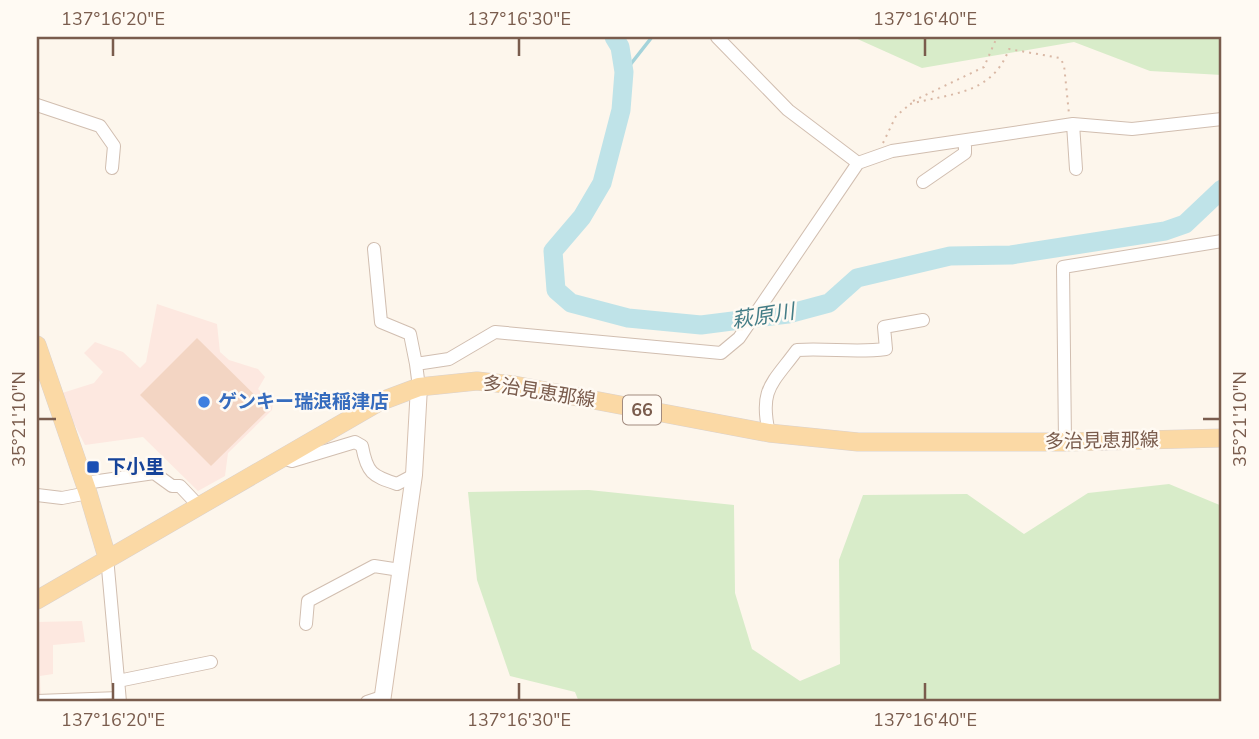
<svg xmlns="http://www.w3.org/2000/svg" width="1259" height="739" viewBox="0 0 1259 739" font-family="'Nunito Sans','Noto Sans JP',sans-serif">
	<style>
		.commercial { fill: #fde8e0 }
		.green { fill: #d8ecc9 }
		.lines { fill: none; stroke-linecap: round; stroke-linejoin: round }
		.stream { stroke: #a5d3da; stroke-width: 3.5 }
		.river { stroke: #bfe3e8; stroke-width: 19 }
		.building { fill: #f3d5c3 }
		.lane-casing { stroke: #d1beb0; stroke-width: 8 }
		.street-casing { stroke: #d1beb0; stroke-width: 14 }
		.secondary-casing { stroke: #d6c0b0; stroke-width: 18 }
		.primary-casing { stroke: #dad1cd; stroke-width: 19 }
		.path { stroke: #d9b8a5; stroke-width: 2; stroke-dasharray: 2 5; stroke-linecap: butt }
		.lane { stroke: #fff; stroke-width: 6 }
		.street { stroke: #fff; stroke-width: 12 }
		.secondary { stroke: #fff; stroke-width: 16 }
		.primary { stroke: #fbd9a5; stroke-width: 18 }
		.ticks { fill: none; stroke: #7a5c4d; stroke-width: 2.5 }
		.shop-dot { fill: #3f7fe0; stroke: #fffaf3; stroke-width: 2.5 }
		.transit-dot { fill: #1a4fb4; stroke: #fffaf3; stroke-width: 2.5 }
		.labels { text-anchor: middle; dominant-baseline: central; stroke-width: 5; stroke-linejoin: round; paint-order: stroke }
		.shield { fill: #fffaf3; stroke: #a28b7f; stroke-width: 2 }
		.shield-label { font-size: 18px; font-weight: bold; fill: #7a5c4d }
		.street-label { font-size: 19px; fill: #7a5c4d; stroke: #fffaf3 }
		.shop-label { font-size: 19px; font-weight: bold; fill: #366cbe; stroke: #fffaf3; text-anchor: start }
		.transit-label { font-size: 19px; font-weight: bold; fill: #164399; stroke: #fffaf3; text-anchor: start }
		.water-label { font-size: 21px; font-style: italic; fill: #437c86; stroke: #fffaf3 }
		.neatline { fill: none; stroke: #7a5c4d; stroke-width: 2.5 }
		.ticks-label { font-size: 18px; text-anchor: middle; fill: #7a5c4d }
	</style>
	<rect width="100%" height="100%" fill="#fdf6ec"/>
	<!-- commercial -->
	<path class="commercial" d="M 157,304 L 217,324 L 220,352 L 229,360 L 258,369 L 265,377 L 258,389 L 273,403 L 272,410 L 228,453 L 225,476 L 198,491 L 143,437 L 85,445 L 59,394 L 94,383 L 103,372 L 84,353 L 95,342 L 123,352 L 140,368 L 146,362 Z
		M 82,621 L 85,642 L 53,645 L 53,674 L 40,676 L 41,702 L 37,702 L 37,622 Z"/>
	<!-- green -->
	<path class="green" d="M 853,37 L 1222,37 L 1222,75 L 1150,71 L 1074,42 L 922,68 Z
		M 1169,484 L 1222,506 L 1222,702 L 579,702 L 575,692 L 510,676 L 477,580 L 468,492 L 589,490 L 734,505 L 735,593 L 752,649 L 800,681 L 840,664 L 839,560 L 863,495 L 967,494 L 1024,534 L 1088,493 Z"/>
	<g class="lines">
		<!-- stream -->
		<path class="stream" d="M 623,66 L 630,65 L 652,37"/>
		<!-- river -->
		<path class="river" d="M 614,37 L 620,47 L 624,72 L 621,110 L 602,183 L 582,217 L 553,251 L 556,290 L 571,303 L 628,318 L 701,325 L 788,314 L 829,303 L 857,278 L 950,256 L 1011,255 L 1165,231 L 1185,224 L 1222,189"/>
	</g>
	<!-- building -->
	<path class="building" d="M 197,338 L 269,409 L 211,466 L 140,395 Z"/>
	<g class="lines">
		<!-- lane casing -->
		<g class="lane-casing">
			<path id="lane" d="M 37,698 L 119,695"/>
		</g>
		<!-- street casing -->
		<g class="street-casing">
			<path id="street" d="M 717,37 L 788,110 L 858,163
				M 37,105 L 100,126 L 114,146 L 112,168
				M 1073,124 L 1076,169
				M 923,182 L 965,153 L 965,141
				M 374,249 L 381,322 L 410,334 L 416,364
				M 419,387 L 416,364 L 449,359 L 495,332 L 721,353 L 739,338 L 858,163 L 892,151 L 1073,124 L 1132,129 L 1222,119
				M 769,433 C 759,389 772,384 797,350 C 828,348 856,353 886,349 L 884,327 L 923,320
				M 1065,442 L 1063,267 L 1222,241
				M 282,458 L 292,461 L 355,442 L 362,446 C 367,473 372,476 397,484 L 414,475
				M 85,483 L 154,473 L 172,486 L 180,486 L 198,505
				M 37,495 L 62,498 L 88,493
				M 107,557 L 120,702
				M 306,624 L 308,601 L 374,566 L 400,570
				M 118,681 L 211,662
				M 367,702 L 382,697"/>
		</g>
		<!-- secondary casing -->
		<g class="secondary-casing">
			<path id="secondary" d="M 382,702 L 414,475 L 419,387"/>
		</g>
		<!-- primary casing -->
		<g class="primary-casing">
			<path id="primary" d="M 37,345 L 88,493 L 107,557
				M 37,600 L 379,402 L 419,387 L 477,381 L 514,385 L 769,433 L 858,442 L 1065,442 L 1222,438"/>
		</g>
		<!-- path -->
		<path class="path" d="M 913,101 L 984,67 L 997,37
			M 910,104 C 951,93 992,95 1009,49 L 1060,58 L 1064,65 L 1069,114
			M 883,143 L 896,116 L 909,105"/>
		<!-- lane -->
		<use href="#lane" class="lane"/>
		<!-- street -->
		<use href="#street" class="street"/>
		<!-- secondary -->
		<use href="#secondary" class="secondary"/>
		<!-- primary -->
		<use href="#primary" class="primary"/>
	</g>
	<!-- ticks -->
	<path class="ticks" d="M 113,38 L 113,56M 519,38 L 519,56M 925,38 L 925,56M 38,419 L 56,419M 1203,419 L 1220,419M 113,683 L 113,700M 519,683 L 519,700M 925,683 L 925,700"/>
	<!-- markers -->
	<circle class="shop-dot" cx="204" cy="402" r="7"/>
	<rect class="transit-dot" x="86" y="460" width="14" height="14" rx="3.5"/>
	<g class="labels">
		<!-- shield labels -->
		<rect class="shield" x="623" y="395.5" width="38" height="29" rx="5"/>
		<g class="shield-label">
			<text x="642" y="410">66</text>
		</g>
		<!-- street labels -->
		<g class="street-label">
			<text transform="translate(539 392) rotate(9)">多治見恵那線</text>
			<text transform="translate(1102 441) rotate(-1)">多治見恵那線</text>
		</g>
		<!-- shop labels -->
		<g class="shop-label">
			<text x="218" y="402">ゲンキー瑞浪稲津店</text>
		</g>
		<!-- transit labels -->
		<g class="transit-label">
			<text x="107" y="467">下小里</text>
		</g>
		<!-- water labels -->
		<g class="water-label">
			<text transform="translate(763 316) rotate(-9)">萩原川</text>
		</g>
	</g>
	<!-- border -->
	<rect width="1259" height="739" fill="none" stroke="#fffaf3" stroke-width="77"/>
	<rect x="38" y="38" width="1182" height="662" class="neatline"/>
	<g class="ticks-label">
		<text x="113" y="25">137°16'20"E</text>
		<text x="519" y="25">137°16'30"E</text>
		<text x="925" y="25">137°16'40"E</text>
		<text transform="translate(19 419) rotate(-90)" y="6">35°21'10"N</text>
		<text transform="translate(1240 419) rotate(-90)" y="6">35°21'10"N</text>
		<text x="113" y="726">137°16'20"E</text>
		<text x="519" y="726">137°16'30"E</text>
		<text x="925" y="726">137°16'40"E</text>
	</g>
</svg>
